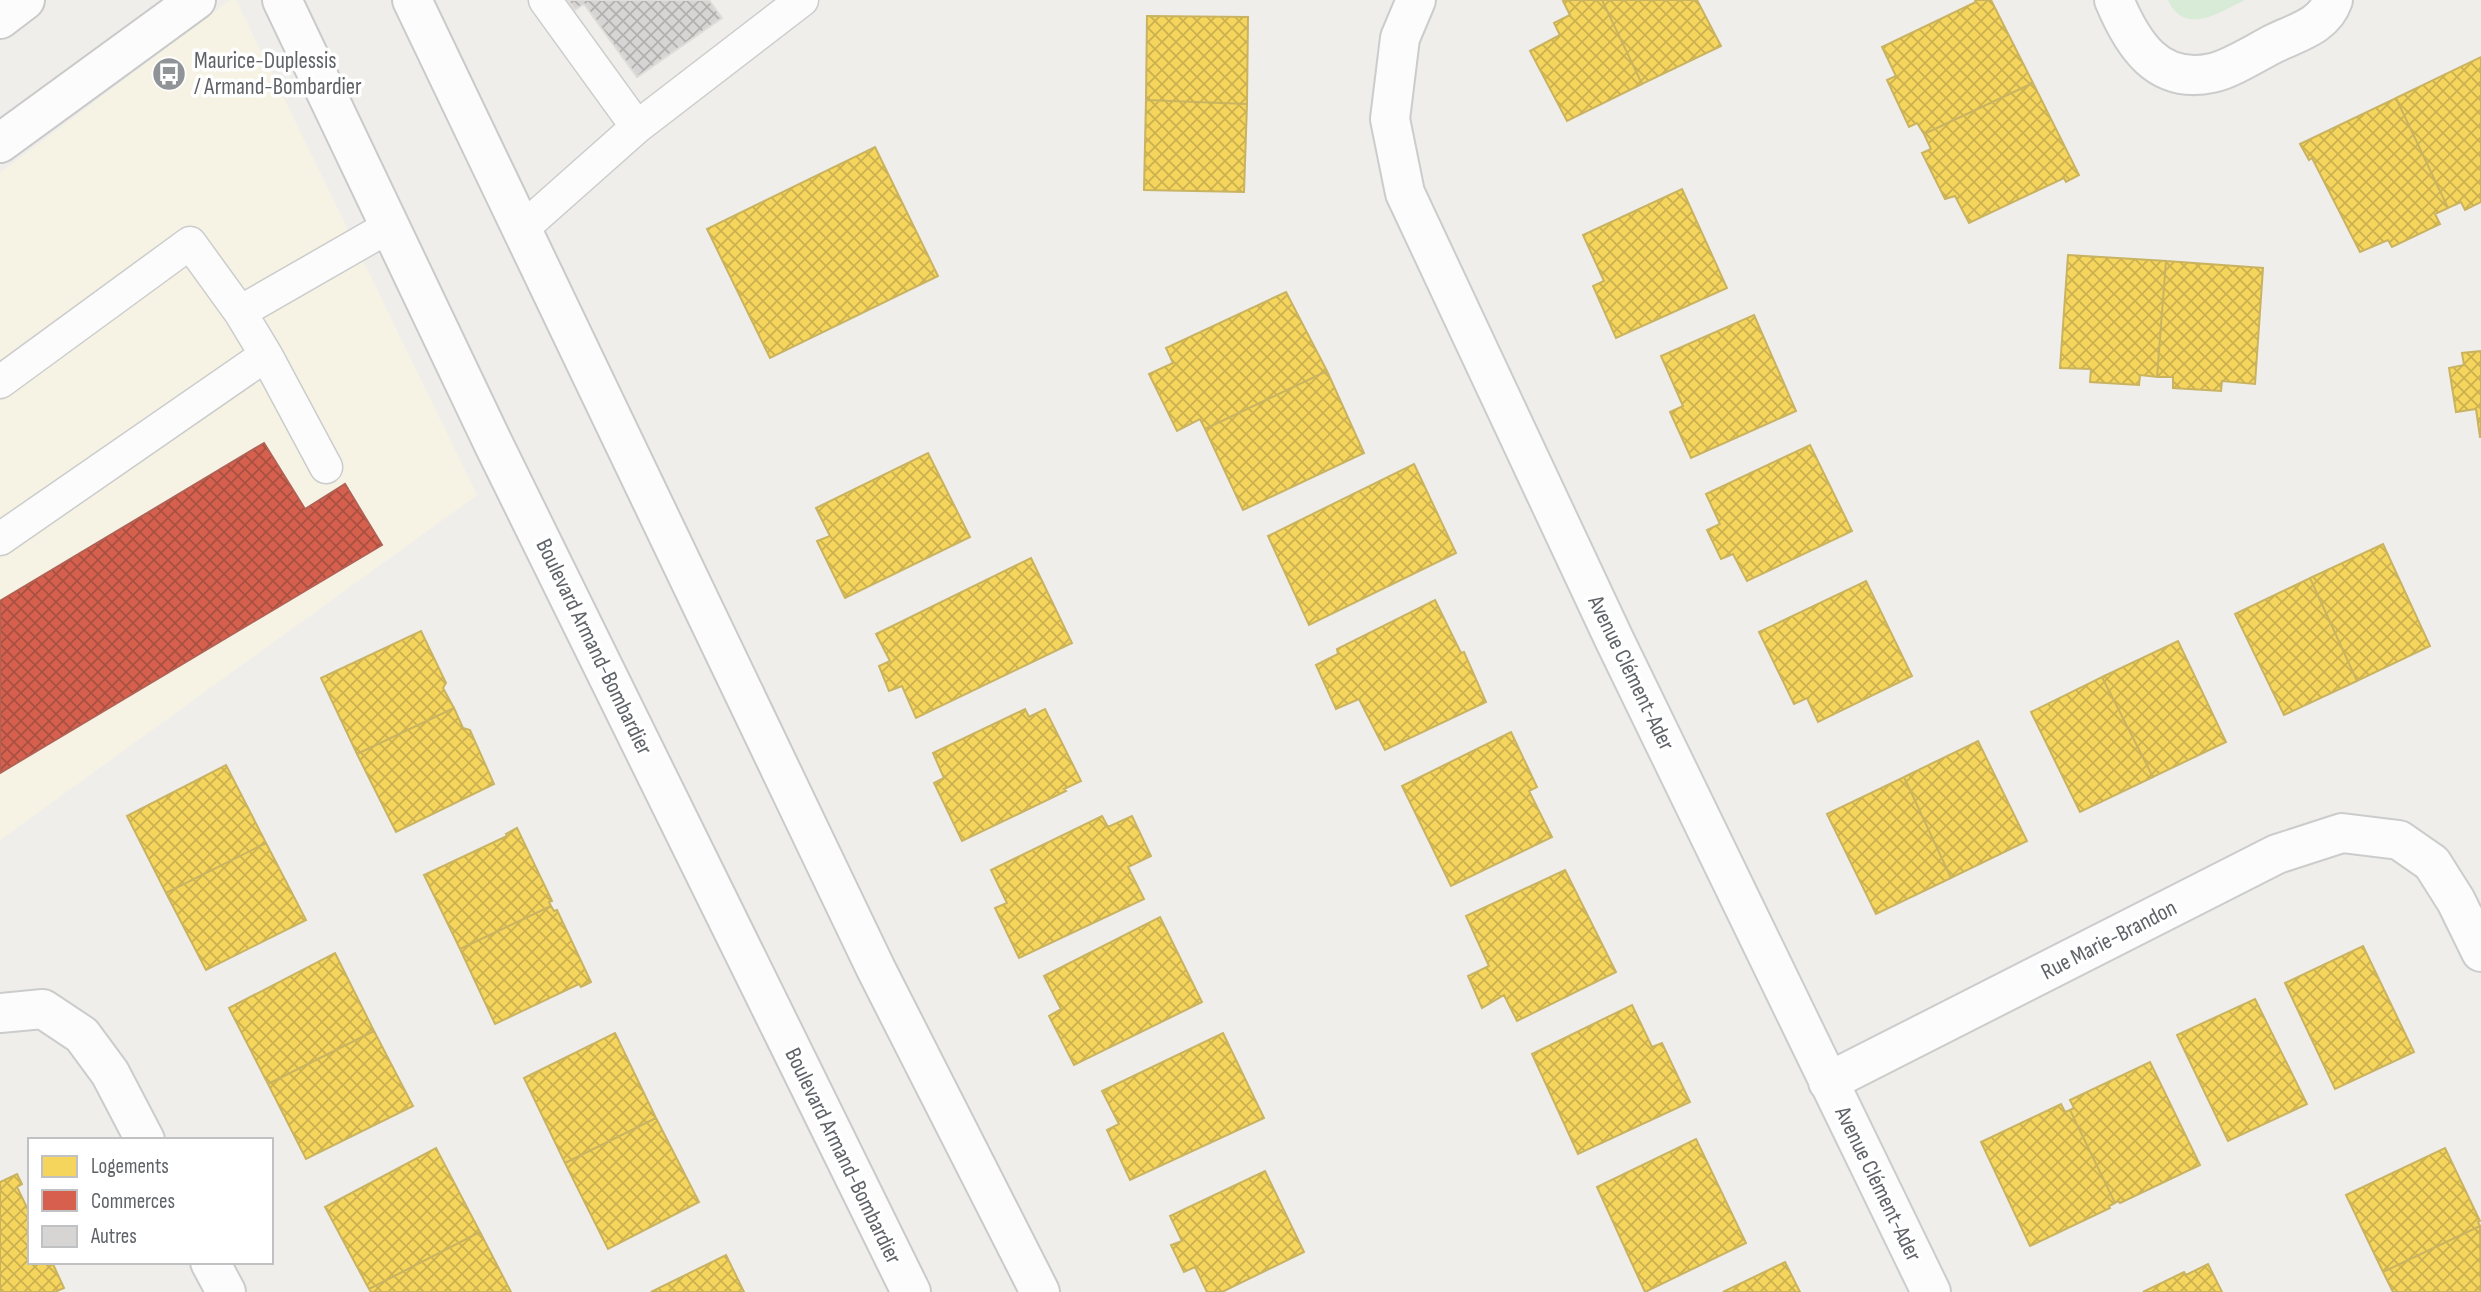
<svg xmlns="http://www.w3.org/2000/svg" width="2481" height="1292" viewBox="0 0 2481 1292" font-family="'Sofia Sans Condensed',sans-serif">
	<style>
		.commercial { fill: #f7f3e4 }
		.grass { fill: #d8ebd6 }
		.homes { fill: url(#homes-cross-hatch); stroke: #c9b360; stroke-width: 2 }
		.shops { fill: url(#shops-cross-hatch); stroke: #b26155; stroke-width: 2 }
		.building { fill: url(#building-cross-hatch); stroke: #deddd9; stroke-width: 2 }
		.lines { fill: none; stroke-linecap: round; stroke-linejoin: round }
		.lane-casing { stroke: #cbcccc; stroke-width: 35 }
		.street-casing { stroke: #cbcccc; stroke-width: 42 }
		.secondary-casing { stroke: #cacacb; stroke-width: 42 }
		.lane { stroke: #fdfcfc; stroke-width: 32 }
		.street { stroke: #fdfcfc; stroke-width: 38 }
		.secondary { stroke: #fdfcfc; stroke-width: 38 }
		.labels { text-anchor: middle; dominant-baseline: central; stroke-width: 7; stroke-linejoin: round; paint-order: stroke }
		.poi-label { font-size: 23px; fill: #5f6368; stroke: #fff; text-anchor: start }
		.street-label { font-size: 23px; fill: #5f6368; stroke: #fff }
	</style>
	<defs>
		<pattern id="homes-cross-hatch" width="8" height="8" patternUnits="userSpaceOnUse" patternTransform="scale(1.75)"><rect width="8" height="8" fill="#f6d55c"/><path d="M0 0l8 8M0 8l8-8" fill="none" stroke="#cab050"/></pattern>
		<pattern id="shops-cross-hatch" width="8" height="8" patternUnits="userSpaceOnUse" patternTransform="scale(1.75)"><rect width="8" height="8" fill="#d6604d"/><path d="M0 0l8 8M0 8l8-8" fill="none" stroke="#a85042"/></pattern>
		<pattern id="building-cross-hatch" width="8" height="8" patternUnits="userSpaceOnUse" patternTransform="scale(1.75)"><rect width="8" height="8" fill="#d6d5d3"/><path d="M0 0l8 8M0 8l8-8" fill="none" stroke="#b1b0af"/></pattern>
	</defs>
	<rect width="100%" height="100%" fill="#efeeea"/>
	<!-- commercial -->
	<path class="commercial" d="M 230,0 L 236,0 L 477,495 L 0,840 L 0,173 Z"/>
	<!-- grass -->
	<path class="grass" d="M 2168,0 L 2245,0 C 2220,12 2185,37 2168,0 Z"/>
	<!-- homes -->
	<path class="homes" d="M 1566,0 L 1602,0 L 1642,84 L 1567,121 L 1530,51 L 1560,35 L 1554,23 L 1570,15 L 1563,1 Z
		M 1602,0 L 1697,0 L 1721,46 L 1642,84 Z
		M 1975,0 L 1991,0 L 2033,83 L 1924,134 L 1917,123 L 1909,127 L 1887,80 L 1896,76 L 1882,47 L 1976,2 Z
		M 1147,16 L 1248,17 L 1247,104 L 1146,100 Z
		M 2481,57 L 2481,202 L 2465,210 L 2461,202 L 2448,208 L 2396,98 Z
		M 2033,83 L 2079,175 L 2066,182 L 2064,178 L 1969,223 L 1955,196 L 1945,199 L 1922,153 L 1931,149 L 1924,134 Z
		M 2396,98 L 2448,208 L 2435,214 L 2440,224 L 2392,247 L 2388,240 L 2360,252 L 2312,158 L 2309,160 L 2300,144 Z
		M 1146,100 L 1247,104 L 1244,192 L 1144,190 Z
		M 875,147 L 938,276 L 770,358 L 707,229 Z
		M 1682,189 L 1727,288 L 1616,338 L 1593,286 L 1604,281 L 1583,235 Z
		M 2068,255 L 2166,261 L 2157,377 L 2140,375 L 2139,385 L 2090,382 L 2091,369 L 2060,368 Z
		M 2166,261 L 2263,268 L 2255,384 L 2222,381 L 2221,391 L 2173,388 L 2173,377 L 2157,377 Z
		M 1286,292 L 1327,371 L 1205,429 L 1200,419 L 1177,431 L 1149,374 L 1173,363 L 1166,348 Z
		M 1754,315 L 1796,411 L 1691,458 L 1670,412 L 1683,406 L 1661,356 Z
		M 2481,351 L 2481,437 L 2480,437 L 2476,409 L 2456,412 L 2449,368 L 2464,365 L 2462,353 Z
		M 1327,371 L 1364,453 L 1243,510 L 1205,429 Z
		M 1810,445 L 1852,531 L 1747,581 L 1733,554 L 1721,559 L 1707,530 L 1720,524 L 1706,494 Z
		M 928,453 L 970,537 L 845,598 L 817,541 L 830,536 L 816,508 Z
		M 1414,464 L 1456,553 L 1309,625 L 1268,536 Z
		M 2383,544 L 2430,646 L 2357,681 L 2310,578 Z
		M 1031,558 L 1072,643 L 916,718 L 902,686 L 889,691 L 879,666 L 890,661 L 876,634 Z
		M 2310,578 L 2357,681 L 2284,715 L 2235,614 Z
		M 1866,581 L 1912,676 L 1818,722 L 1807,698 L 1794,704 L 1759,632 Z
		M 1435,600 L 1461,653 L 1464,652 L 1486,702 L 1385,750 L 1359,699 L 1336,709 L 1316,665 L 1338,654 L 1337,649 Z
		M 421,631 L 446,683 L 443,688 L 454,708 L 357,754 L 321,678 Z
		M 2178,641 L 2226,742 L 2153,777 L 2102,677 Z
		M 2102,677 L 2153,777 L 2080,812 L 2031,712 Z
		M 454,708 L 463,728 L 470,730 L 494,784 L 396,832 L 357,754 Z
		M 1025,709 L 1029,717 L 1045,709 L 1081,781 L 1064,789 L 1066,791 L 962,841 L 934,783 L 944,778 L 933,753 Z
		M 1511,732 L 1537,787 L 1529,791 L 1552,837 L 1451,886 L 1402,786 Z
		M 1978,741 L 2027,841 L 1951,878 L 1904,777 Z
		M 226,765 L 266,843 L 166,893 L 127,816 Z
		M 1904,777 L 1951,878 L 1876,914 L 1827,814 Z
		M 1102,816 L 1108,827 L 1132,816 L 1151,856 L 1128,867 L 1144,899 L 1019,958 L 995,908 L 1007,903 L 991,870 Z
		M 517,828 L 552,901 L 549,902 L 551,906 L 460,949 L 424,875 L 507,836 L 506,834 Z
		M 266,843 L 306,920 L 206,970 L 166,893 Z
		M 1565,870 L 1616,972 L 1517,1021 L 1504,995 L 1482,1008 L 1468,976 L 1489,966 L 1466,916 Z
		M 551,906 L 554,911 L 557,910 L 591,982 L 581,987 L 579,984 L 495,1024 L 460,949 Z
		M 1160,917 L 1202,1002 L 1074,1065 L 1049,1016 L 1061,1009 L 1044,976 Z
		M 2363,946 L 2414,1052 L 2335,1089 L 2285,983 Z
		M 335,953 L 374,1031 L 268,1084 L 229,1008 Z
		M 2255,999 L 2307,1104 L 2228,1141 L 2177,1035 Z
		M 1632,1005 L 1652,1047 L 1662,1043 L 1690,1102 L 1578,1154 L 1532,1054 Z
		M 374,1031 L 413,1106 L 306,1159 L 268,1084 Z
		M 615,1033 L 656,1118 L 565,1163 L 524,1078 Z
		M 1223,1033 L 1264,1118 L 1130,1180 L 1107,1130 L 1119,1124 L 1102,1091 Z
		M 2150,1062 L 2200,1165 L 2120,1203 L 2118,1201 L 2115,1203 L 2070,1110 L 2074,1108 L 2070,1100 Z
		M 2061,1104 L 2065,1112 L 2070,1110 L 2115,1203 L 2109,1206 L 2110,1208 L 2030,1246 L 1981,1142 Z
		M 656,1118 L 699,1202 L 608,1249 L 565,1163 Z
		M 1696,1139 L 1746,1243 L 1645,1292 L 1597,1187 Z
		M 436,1148 L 480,1232 L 369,1289 L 325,1207 Z
		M 2445,1148 L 2480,1221 L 2478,1222 L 2480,1226 L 2383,1272 L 2346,1195 Z
		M 1265,1171 L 1304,1252 L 1222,1292 L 1207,1292 L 1195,1267 L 1184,1272 L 1171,1245 L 1182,1241 L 1170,1216 Z
		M 17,1174 L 22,1184 L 17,1187 L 30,1214 L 30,1262 L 52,1262 L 64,1288 L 55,1292 L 0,1292 L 0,1182 Z
		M 2480,1226 L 2481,1292 L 2393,1292 L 2383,1272 Z
		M 480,1232 L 511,1292 L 371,1292 L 369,1289 Z
		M 726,1255 L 744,1292 L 651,1292 Z
		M 1785,1262 L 1800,1292 L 1723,1292 Z
		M 2208,1264 L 2222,1292 L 2143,1292 L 2184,1272 L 2186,1275 Z"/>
	<!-- shops -->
	<path class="shops" d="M 264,443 L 305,509 L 345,484 L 382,545 L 0,773 L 0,601 Z"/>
	<!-- building -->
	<path class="building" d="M 568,0 L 709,0 L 722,18 L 637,77 L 584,4 L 575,10 Z"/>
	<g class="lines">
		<!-- lane casing -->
		<g class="lane-casing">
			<path id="lane" d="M 545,0 L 637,127
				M 522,229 L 637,127 L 802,0
				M 240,312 L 390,226
				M 266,355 L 326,467
				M 0,382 L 190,243 L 240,312 L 266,355 L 0,539"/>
		</g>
		<!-- street casing -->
		<g class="street-casing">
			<path id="street" d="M 1416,0 L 1400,38 L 1390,119 L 1405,193 L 1614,639 L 1931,1292
				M 2114,0 C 2132,43 2157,85 2212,73 C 2231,69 2257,52 2275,43 C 2298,32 2324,26 2333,0
				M 0,1013 L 43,1009 L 82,1035 L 110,1073 L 145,1140
				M 1828,1082 L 2277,854 L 2342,833 L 2399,840 L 2432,863 L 2456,901 L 2481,952
				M 210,1262 L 226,1292"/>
		</g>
		<!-- secondary casing -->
		<g class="secondary-casing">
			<path id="secondary" d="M 282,0 L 494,445 L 911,1292
				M 412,0 L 876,969 L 1040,1292
				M 0,19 L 25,0
				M 0,143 L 196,0"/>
		</g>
		<!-- lane -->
		<use href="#lane" class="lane"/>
		<!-- street -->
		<use href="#street" class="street"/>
		<!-- secondary -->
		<use href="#secondary" class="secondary"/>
	</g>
	<!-- icons -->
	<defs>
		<g id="bus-disc" transform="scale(1.75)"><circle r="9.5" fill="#919496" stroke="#fff"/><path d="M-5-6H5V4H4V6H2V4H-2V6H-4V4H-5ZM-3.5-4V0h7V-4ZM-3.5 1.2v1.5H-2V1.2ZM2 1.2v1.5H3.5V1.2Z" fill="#fff"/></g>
	</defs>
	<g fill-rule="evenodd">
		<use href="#bus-disc" x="169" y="74"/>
	</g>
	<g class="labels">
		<!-- poi labels -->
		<g class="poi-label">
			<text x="194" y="61">Maurice-Duplessis<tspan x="194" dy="26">/ Armand-Bombardier</tspan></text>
		</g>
		<!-- street labels -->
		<g class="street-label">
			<text transform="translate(594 647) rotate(64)">Boulevard Armand-Bombardier</text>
			<text transform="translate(1631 673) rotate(64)">Avenue Clément-Ader</text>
			<text transform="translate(2109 940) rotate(-27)">Rue Marie-Brandon</text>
			<text transform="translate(843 1156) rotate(64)">Boulevard Armand-Bombardier</text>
			<text transform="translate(1878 1184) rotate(64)">Avenue Clément-Ader</text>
		</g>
	</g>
	<!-- legend -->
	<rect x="28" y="1138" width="245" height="126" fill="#ffffff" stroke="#bfc1c3" stroke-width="2"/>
	<rect x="42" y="1156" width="35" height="21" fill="#f6d55c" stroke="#bfc1c3" stroke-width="2"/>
	<text x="91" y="1173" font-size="21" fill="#5f6368">Logements</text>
	<rect x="42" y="1190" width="35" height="21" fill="#d6604d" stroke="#bfc1c3" stroke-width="2"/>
	<text x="91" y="1208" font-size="21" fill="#5f6368">Commerces</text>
	<rect x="42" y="1226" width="35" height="21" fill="#d6d5d3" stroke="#bfc1c3" stroke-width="2"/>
	<text x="91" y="1243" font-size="21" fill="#5f6368">Autres</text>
</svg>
